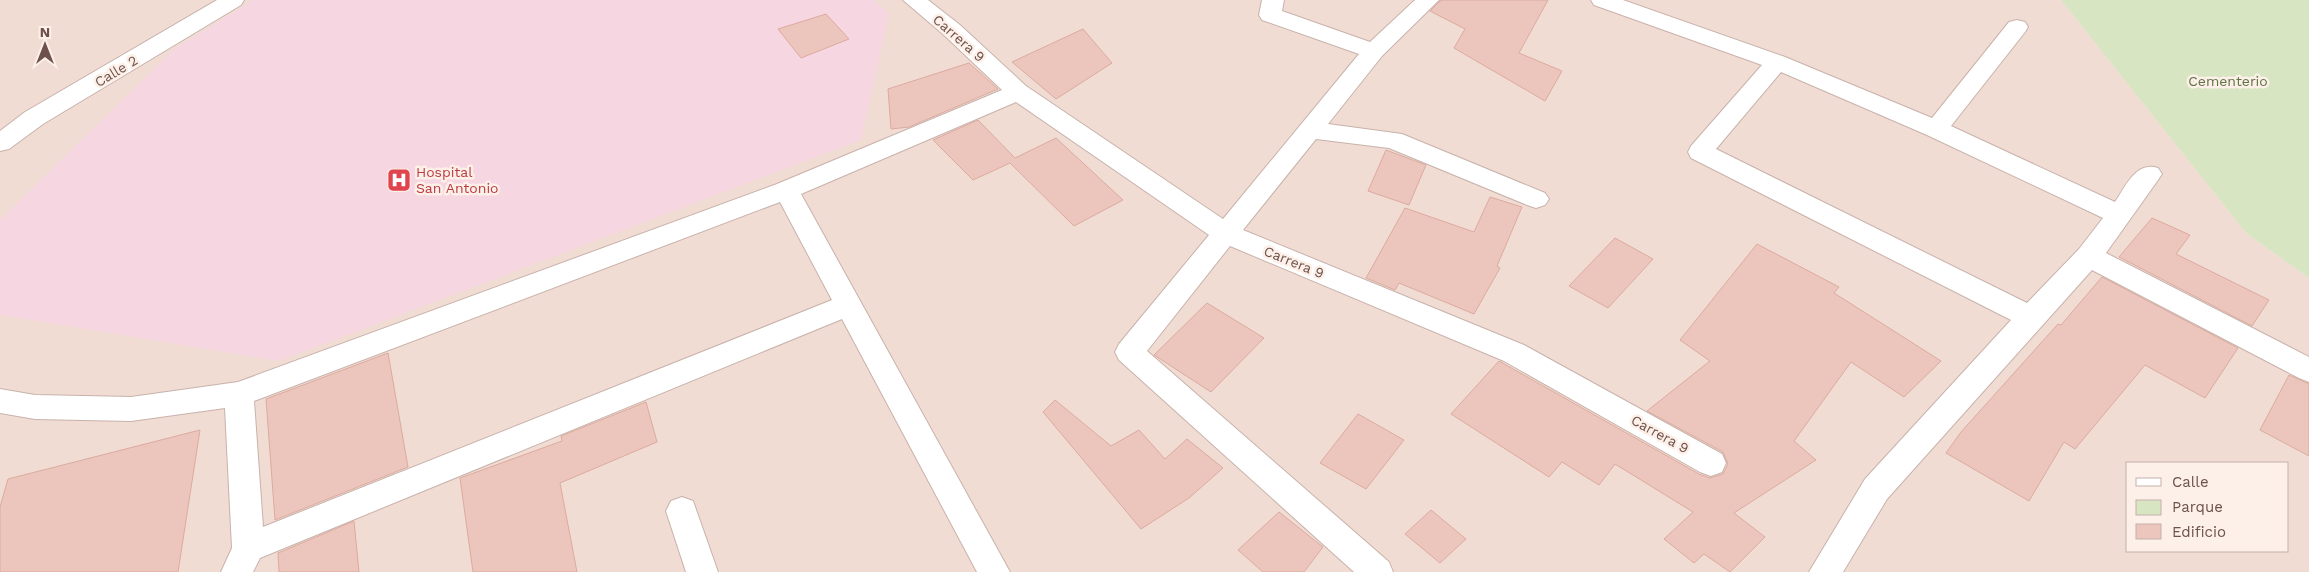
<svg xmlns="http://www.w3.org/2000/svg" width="2309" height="572" viewBox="0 0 2309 572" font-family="'Work Sans',sans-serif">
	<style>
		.residential { fill: #f0dcd2; fill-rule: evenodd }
		.medical { fill: #f6d7e1 }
		.green { fill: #d8e5c3 }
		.building { fill: #ecc6bd; stroke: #dcaa9f }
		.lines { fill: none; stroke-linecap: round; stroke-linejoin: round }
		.minor-casing { stroke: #c8b2ab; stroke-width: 2 }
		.minor { fill: #fff; fill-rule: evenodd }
		.labels { text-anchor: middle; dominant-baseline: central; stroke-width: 5; stroke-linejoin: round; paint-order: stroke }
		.street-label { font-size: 14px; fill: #6e514c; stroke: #fdf0e8 }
		.park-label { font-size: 14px; fill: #5d7345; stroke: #fdf0e8 }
		.health-label { font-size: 14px; fill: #be3a42; stroke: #fdf0e8; text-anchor: start }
	</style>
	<rect width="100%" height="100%" fill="#f9ebe2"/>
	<!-- residential -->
	<path class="residential" d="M 0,0 L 2061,0 L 2246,233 L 2309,278 L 2309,572 L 0,572 ZM 2128,463 L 2288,463 L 2288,551 L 2128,551 Z"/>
	<!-- medical -->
	<path class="medical" d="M 253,0 L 874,0 L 889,14 L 861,140 L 279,361 L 0,315 L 0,220 L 174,49 Z"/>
	<!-- green -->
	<path class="green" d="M 2061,0 L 2309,0 L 2309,278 L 2246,233 Z"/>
	<!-- building -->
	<path class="building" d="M 1441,0 L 1548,0 L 1519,53 L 1562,71 L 1545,101 L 1454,48 L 1465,29 L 1430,11 Z
		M 826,14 L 849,39 L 801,58 L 778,29 Z
		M 1083,29 L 1112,63 L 1056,99 L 1012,62 Z
		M 969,63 L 998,89 L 909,127 L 891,129 L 888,89 Z
		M 978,120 L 1015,158 L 1056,138 L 1123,200 L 1074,226 L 1010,163 L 973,180 L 933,140 Z
		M 1386,150 L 1426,165 L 1409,205 L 1368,191 Z
		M 1490,197 L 1522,207 L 1497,266 L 1500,268 L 1474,314 L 1399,283 L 1395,290 L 1366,278 L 1405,208 L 1474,232 Z
		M 2152,218 L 2190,235 L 2176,254 L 2269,300 L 2252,326 L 2119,257 Z
		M 1615,238 L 1653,259 L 1608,308 L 1569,286 Z
		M 1757,244 L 1839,287 L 1834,293 L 1941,361 L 1904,397 L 1851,362 L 1794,441 L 1816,460 L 1734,513 L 1765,537 L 1730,572 L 1704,554 L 1694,563 L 1664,539 L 1693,512 L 1615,464 L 1599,485 L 1562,462 L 1549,477 L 1451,414 L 1499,361 L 1699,474 L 1710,478 L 1723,474 L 1728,464 L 1723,452 L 1647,411 L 1710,361 L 1680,340 Z
		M 2102,277 L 2238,348 L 2205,398 L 2145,365 L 2075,449 L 2064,442 L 2029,501 L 1946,453 L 1961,432 L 2058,324 L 2061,325 Z
		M 1207,303 L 1264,338 L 1211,392 L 1154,355 Z
		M 388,353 L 408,467 L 275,520 L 266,399 Z
		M 2289,375 L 2309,384 L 2309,456 L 2260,430 Z
		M 1055,400 L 1111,446 L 1139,430 L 1165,459 L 1187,439 L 1223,468 L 1189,498 L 1141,529 L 1043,412 Z
		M 646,402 L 657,442 L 560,483 L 577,572 L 473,572 L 460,478 L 562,441 L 561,436 Z
		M 1358,414 L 1404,440 L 1366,489 L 1320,463 Z
		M 200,430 L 178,572 L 0,572 L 0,507 L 8,479 Z
		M 1431,510 L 1466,539 L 1440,563 L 1405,534 Z
		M 1279,512 L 1323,547 L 1304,572 L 1263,572 L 1238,550 Z
		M 354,521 L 359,572 L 279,572 L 278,553 Z"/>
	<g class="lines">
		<!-- minor casing -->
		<g class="minor-casing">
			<path id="minor" d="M 217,0 L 244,0 L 241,5 L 43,124 L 9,149 L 0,151 L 0,131 L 25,112 Z
				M 903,0 L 928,0 L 960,25 L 1026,86 L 1223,219 L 1359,54 L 1262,20 L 1259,15 L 1262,0 L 1284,0 L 1282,11 L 1370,42 L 1415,0 L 1439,0 L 1382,56 L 1328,124 L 1402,134 L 1545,193 L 1549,199 L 1545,205 L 1536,208 L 1527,205 L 1389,148 L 1316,139 L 1243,230 L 1524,345 L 1722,454 L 1726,463 L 1722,472 L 1711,476 L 1700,472 L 1504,361 L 1230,246 L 1147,351 L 1389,562 L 1393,572 L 1354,572 L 1119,360 L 1115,352 L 1119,344 L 1209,235 L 1016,102 L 801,194 L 1010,572 L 977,572 L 842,319 L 260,558 L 253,572 L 221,572 L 232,548 L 225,408 L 131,421 L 35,419 L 0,413 L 0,389 L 35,395 L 131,397 L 238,382 L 777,184 L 1002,90 L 944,35 ZM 780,202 L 832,300 L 263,527 L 254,401 Z
				M 1591,0 L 1623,0 L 1785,57 L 1932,118 L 2009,22 L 2017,20 L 2025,22 L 2028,27 L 2025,32 L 1951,126 L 2115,202 C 2126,186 2136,161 2158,168 L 2162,174 L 2158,180 L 2106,253 L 2309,357 L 2309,382 L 2299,378 L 2092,270 L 1887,499 L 1843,572 L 1809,572 L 1865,479 L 2011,320 L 1691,158 L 1688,152 L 1691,146 L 1762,65 L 1594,5 ZM 1781,72 L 1927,135 L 2103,218 L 2079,249 L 2027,303 L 1716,149 Z
				M 682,497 L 693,501 L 718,572 L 686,572 L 666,511 L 671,501 Z"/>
		</g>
		<!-- minor -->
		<use href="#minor" class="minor"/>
	</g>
	<!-- icons -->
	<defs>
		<g id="hospital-square" transform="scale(1.25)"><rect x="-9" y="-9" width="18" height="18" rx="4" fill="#e0444e" stroke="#fdf0e8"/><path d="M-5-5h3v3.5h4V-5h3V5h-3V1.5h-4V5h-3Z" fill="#fff"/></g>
	</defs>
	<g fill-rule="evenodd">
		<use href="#hospital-square" x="399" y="180"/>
	</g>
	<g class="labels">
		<!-- street labels -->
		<g class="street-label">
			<text transform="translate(959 38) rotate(41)">Carrera 9</text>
			<text transform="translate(116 71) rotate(-31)">Calle 2</text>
			<text transform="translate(1294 262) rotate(22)">Carrera 9</text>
			<text transform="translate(1660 434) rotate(29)">Carrera 9</text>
		</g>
		<!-- park labels -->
		<g class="park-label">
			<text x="2228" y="81">Cementerio</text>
		</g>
		<!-- health labels -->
		<g class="health-label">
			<text x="416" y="172">Hospital<tspan x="416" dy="16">San Antonio</tspan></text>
		</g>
	</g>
	<!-- legend -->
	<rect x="2126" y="462" width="162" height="90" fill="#fdf0e8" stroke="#c4b0aa"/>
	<rect x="2136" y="478" width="25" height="8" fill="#ffffff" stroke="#c4b0aa"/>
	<text x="2172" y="487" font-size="15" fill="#6e514c">Calle</text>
	<rect x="2136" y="500" width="25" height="15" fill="#d8e5c3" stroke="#c4b0aa"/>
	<text x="2172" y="512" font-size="15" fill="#6e514c">Parque</text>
	<rect x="2136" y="524" width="25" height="15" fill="#ecc6bd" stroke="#c4b0aa"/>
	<text x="2172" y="537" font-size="15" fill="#6e514c">Edificio</text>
	<!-- north arrow -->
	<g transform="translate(45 45)" stroke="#fdf0e8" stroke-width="4" paint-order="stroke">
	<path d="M0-4L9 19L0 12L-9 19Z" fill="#6e514c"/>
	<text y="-8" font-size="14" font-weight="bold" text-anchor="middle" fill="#6e514c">N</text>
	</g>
</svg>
